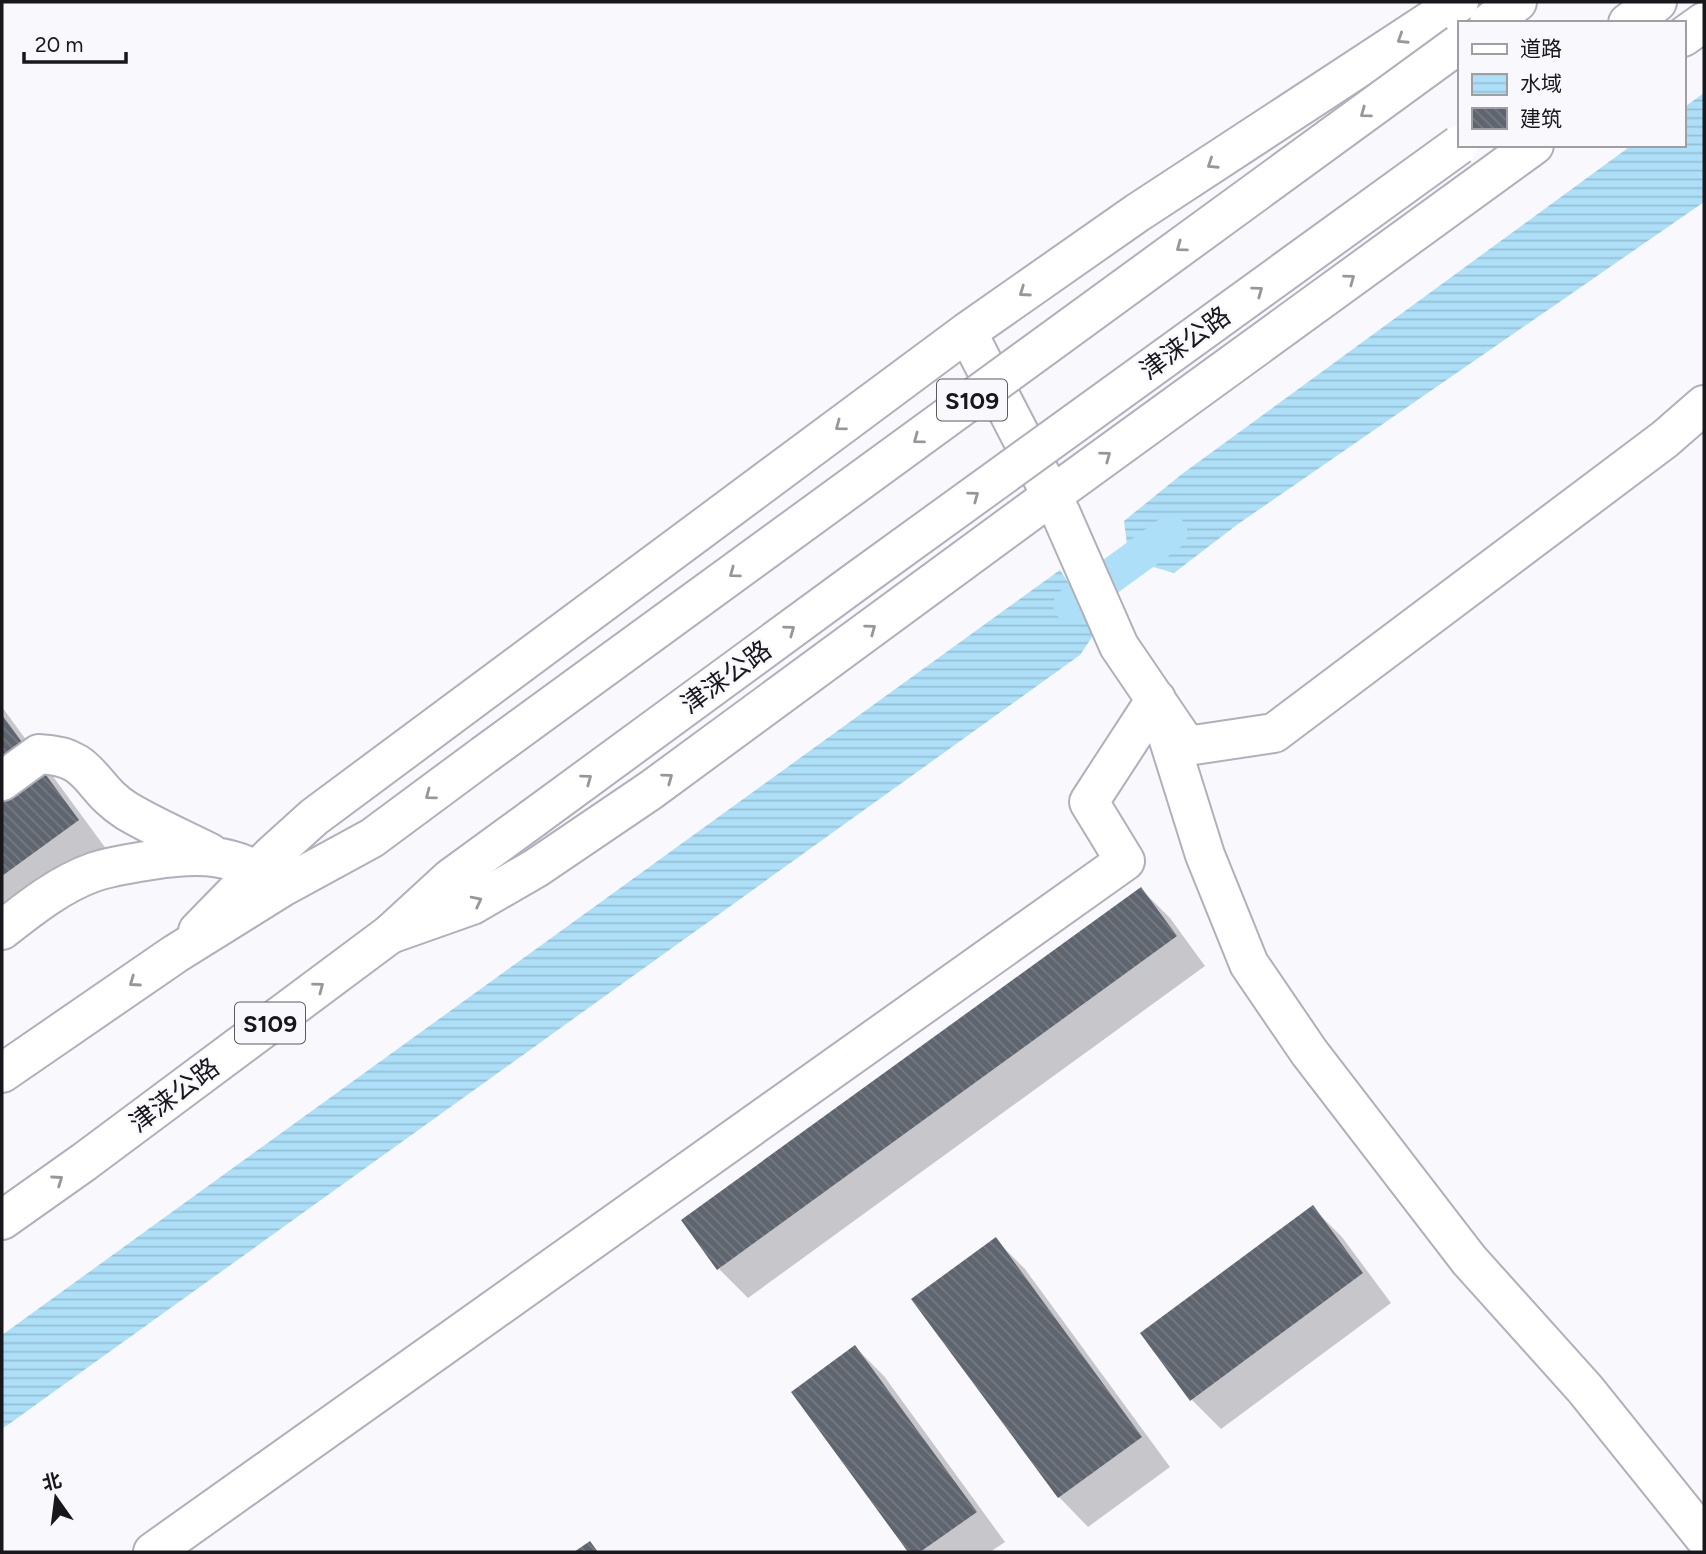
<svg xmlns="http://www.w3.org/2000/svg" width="1706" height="1554" viewBox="0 0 1706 1554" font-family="Figtree,'Noto Sans SC',sans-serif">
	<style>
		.water { fill: url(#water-rules) }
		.shadow { fill: #0003 }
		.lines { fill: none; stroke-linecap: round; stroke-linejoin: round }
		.canal { stroke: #ade0f8; stroke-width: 35 }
		.building { fill: url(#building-back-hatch) }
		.minor-casing { stroke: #b1afbb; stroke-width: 42 }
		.highway-casing { stroke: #b1afbb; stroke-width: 42 }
		.minor { stroke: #fff; stroke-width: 38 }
		.highway { stroke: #fff; stroke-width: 38 }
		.highway-bridge-casing { stroke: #b1afbb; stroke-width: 42; stroke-linecap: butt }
		.highway-bridge { stroke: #fff; stroke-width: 38 }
		.oneway { stroke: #979799 }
		.labels { text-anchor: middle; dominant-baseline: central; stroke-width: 5; stroke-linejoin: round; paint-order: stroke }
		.shield { fill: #f9f8fd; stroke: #5c5a60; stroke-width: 2 }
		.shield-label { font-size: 24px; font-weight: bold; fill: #18171c }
		.street-label { font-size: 26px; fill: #18171c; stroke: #f9f8fd }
	</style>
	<defs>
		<pattern id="water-rules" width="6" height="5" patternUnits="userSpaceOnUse" patternTransform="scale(1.75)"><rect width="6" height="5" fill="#ade0f8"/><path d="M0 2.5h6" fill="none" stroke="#94bfd4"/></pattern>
		<pattern id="building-back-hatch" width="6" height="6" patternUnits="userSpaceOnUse" patternTransform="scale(1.75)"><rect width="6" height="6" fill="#5f656f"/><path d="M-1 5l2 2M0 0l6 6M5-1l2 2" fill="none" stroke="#767a82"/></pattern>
	</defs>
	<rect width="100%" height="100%" fill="#f9f8fd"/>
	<!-- water -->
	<path class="water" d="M 1704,93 L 1704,202 L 1238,524 L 1174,573 L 1129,560 L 1124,521 L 1182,474 L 1632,145 L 1683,145 L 1683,108 Z
		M 1060,570 L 1098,628 L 1080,655 L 2,1429 L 2,1335 Z"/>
	<!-- shadow -->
	<path class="shadow" d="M 2,707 L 107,850 L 2,925 Z
		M 1141,889 L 1170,918 L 1205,966 L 748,1298 L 719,1269 Z
		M 1312,1207 L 1342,1237 L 1391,1303 L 1221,1429 L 1192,1400 Z
		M 996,1240 L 1025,1269 L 1170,1467 L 1088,1527 L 1059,1497 L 914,1299 Z
		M 855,1347 L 884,1376 L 1005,1542 L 990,1552 L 911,1552 L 793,1392 Z"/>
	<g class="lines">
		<!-- canal -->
		<path class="canal" d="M 1071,605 L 1170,533"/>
	</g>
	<!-- building -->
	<path class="building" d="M 2,715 L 79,820 L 2,876 Z
		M 1141,887 L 1177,936 L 717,1270 L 681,1220 Z
		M 1313,1205 L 1363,1273 L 1190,1401 L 1140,1333 Z
		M 996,1237 L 1142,1437 L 1058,1498 L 911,1299 Z
		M 855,1345 L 977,1512 L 920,1552 L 908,1552 L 791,1392 Z
		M 590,1541 L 598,1552 L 574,1552 Z"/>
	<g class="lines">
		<!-- minor casing -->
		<g class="minor-casing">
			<path id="minor" d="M 1683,37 L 1704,22
				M 967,332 L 1061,514 L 1119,646 L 1187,746 L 1274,733 L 1665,439 L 1704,405
				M 1163,721 L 1205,855 L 1249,964 L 1309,1052 L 1469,1260 L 1585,1389 L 1704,1537
				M 2,781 L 39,754 C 94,756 88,787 127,811 C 154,827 182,839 210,853
				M 2,930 C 30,908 60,884 94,872 C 112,866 133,863 152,860 C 202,852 233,854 277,881
				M 198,931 L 272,855 L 314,817 L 967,332 L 1137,213 L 1459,2
				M 390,934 L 472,905 L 536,868 L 651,790 L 1051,496 L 1534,145
				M 153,1552 L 1125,861 L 1089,802 L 1156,699"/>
		</g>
		<!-- highway casing -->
		<g class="highway-casing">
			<path id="highway" d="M 1489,23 L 1517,2
				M 1628,23 L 1657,2
				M 2,1073 L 175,954 L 284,886 L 372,838 L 484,755
				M 2,1220 L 84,1162 L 390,934 L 451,878 L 532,819"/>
		</g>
		<!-- minor -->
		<use href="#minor" class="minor"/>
		<!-- highway -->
		<use href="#highway" class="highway"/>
		<!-- highway-bridge casing -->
		<g class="highway-bridge-casing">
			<path id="highway-bridge" d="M 484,755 L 1459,44
				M 532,819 L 858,580 L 1459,145"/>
		</g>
		<!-- highway-bridge -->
		<use href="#highway-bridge" class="highway-bridge"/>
	</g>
	<!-- one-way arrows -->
	<defs><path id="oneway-chevron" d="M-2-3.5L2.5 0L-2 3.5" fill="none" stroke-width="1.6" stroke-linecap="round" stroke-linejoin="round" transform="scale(1.75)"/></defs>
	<g class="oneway">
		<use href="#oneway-chevron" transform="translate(1402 39) rotate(147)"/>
		<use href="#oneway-chevron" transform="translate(1365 113) rotate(144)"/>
		<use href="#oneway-chevron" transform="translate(1212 164) rotate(147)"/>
		<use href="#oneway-chevron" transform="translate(1181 247) rotate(144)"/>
		<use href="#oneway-chevron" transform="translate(1350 279) rotate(-36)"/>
		<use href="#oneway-chevron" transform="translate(1258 291) rotate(-36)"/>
		<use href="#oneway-chevron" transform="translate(1024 292) rotate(145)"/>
		<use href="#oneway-chevron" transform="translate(840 426) rotate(143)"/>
		<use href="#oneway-chevron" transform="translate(918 439) rotate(144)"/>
		<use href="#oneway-chevron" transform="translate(1106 456) rotate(-36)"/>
		<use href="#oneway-chevron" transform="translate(974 496) rotate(-36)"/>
		<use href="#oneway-chevron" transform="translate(734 573) rotate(144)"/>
		<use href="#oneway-chevron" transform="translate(871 629) rotate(-36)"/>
		<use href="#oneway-chevron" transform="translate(790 630) rotate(-36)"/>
		<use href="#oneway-chevron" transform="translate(668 778) rotate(-36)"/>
		<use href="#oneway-chevron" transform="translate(587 779) rotate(-36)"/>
		<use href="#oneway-chevron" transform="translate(430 795) rotate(143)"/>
		<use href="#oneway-chevron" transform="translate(477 901) rotate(-27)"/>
		<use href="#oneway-chevron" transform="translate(134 982) rotate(145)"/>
		<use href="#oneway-chevron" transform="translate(319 987) rotate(-37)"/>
		<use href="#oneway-chevron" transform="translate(58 1180) rotate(-35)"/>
	</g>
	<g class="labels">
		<!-- shield labels -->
		<g class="shield">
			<rect x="937" y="379.5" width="70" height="41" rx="5"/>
			<rect x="235" y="1002.5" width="70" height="41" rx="5"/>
		</g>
		<g class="shield-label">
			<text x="972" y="400">S109</text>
			<text x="270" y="1023">S109</text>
		</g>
		<!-- street labels -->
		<g class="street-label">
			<text transform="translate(1185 343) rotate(-36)">津涞公路</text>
			<text transform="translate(726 677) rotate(-36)">津涞公路</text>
			<text transform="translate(174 1095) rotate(-37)">津涞公路</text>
		</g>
	</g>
	<!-- border -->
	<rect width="1706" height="1554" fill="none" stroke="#18171c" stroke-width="7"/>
	<!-- legend -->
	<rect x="1458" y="21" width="228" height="126" fill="#f9f8fd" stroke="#9f9ea3" stroke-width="2"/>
	<rect x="1472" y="44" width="35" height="10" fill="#ffffff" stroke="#9f9ea3" stroke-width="2"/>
	<text x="1520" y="56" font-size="21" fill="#18171c">道路</text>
	<rect x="1472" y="74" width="35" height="21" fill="url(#water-rules)" stroke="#9f9ea3" stroke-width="2"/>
	<text x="1520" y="91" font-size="21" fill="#18171c">水域</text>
	<rect x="1472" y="108" width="35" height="21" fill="url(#building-back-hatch)" stroke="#9f9ea3" stroke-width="2"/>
	<text x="1520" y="126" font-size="21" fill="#18171c">建筑</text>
	<!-- north arrow -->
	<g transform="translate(56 1498) rotate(346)" stroke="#f9f8fd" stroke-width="5" paint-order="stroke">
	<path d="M0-5L12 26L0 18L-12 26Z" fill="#18171c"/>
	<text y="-10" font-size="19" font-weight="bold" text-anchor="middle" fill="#18171c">北</text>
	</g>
	<!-- scale -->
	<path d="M24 52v10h102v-10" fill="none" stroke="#18171c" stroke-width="3.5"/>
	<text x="35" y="52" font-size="21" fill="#18171c" stroke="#f9f8fd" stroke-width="5" paint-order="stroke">20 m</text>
</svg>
